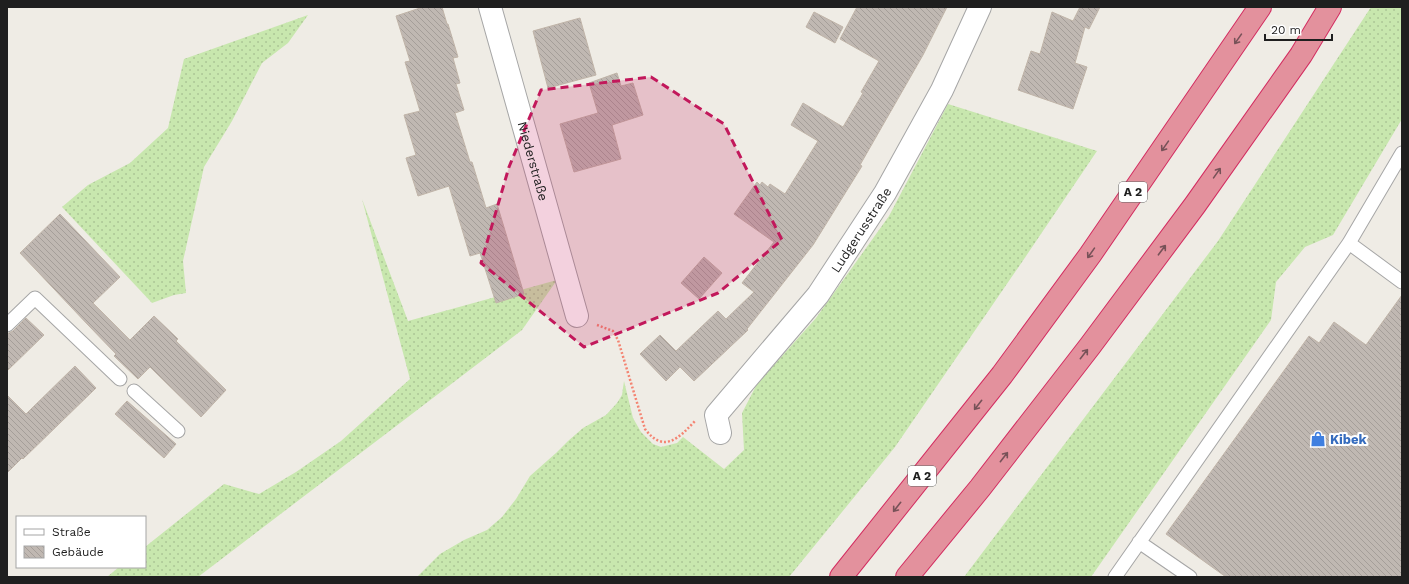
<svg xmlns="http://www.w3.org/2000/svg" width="1409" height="584" viewBox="0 0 1409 584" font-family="'Work Sans',sans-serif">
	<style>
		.grass { fill: url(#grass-dots) }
		.building { fill: url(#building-back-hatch); stroke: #c0b4a8 }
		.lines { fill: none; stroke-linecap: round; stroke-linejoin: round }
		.service-casing { stroke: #a6a6a6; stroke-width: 15 }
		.minor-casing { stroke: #a6a6a6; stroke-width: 24 }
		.motorway-casing { stroke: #d32c60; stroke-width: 24 }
		.path { stroke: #f48472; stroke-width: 2.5; stroke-dasharray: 2 2; stroke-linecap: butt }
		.service { stroke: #fff; stroke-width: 13 }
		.minor { stroke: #fff; stroke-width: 22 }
		.motorway { stroke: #e3919d; stroke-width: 22 }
		.oneway { stroke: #775258 }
		.marked { fill: #c2185b; fill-opacity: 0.2; stroke: #c2185b; stroke-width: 3; stroke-dasharray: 8 5; stroke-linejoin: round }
		.labels { text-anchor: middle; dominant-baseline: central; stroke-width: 4; stroke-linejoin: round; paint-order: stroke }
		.shield { fill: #fff; stroke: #626262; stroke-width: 1 }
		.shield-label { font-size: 12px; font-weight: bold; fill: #1f1f1f }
		.street-label { font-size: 13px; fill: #1f1f1f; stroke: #fff }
		.shop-label { font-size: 13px; font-weight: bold; fill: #366cbe; stroke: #fff; text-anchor: start }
	</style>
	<defs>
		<pattern id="grass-dots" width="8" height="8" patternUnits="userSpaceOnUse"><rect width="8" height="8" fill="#c8e7ae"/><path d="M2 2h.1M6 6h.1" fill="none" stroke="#abc695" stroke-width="1.8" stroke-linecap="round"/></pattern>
		<pattern id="building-back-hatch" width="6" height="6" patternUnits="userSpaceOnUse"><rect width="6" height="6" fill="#c0b8b2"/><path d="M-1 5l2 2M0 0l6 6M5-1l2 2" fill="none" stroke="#a59e99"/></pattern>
	</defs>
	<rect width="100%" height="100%" fill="#efece5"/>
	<!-- grass -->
	<path class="grass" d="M 1371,7 L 1402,7 L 1402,119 L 1333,235 L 1305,247 L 1276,282 L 1271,320 L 1091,577 L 964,577 L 1218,241 Z
		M 308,15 L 288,43 L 262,63 L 232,121 L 204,167 L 183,261 L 186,293 L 174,295 L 152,303 L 62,207 L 88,185 L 130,163 L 168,128 L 184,59 Z
		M 948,104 L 1097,151 L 1022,262 L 895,447 L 789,577 L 417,577 L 440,554 L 464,540 L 487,530 L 502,517 L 516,499 L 530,476 L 556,453 L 568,441 L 583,428 L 606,415 L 617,403 L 622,395 L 624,381 L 633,418 L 641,432 L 653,444 L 661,447 L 677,443 L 683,437 L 724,469 L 744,450 L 742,413 L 757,384 L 816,318 L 889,216 Z
		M 362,199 L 408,321 L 557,280 L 522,330 L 198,577 L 107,577 L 119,567 L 145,567 L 145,547 L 224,484 L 259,494 L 296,472 L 341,441 L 410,379 Z"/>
	<!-- building -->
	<path class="building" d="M 423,7 L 442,7 L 447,24 L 448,24 L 458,57 L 453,58 L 460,83 L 456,84 L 464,110 L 455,113 L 470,162 L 472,162 L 486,208 L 497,204 L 524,294 L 496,303 L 480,253 L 470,256 L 449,186 L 418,196 L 406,158 L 416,155 L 404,115 L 420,111 L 405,62 L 410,61 L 396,16 Z
		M 857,7 L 947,7 L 923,55 L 860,165 L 862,166 L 813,245 L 747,329 L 748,330 L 694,381 L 680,367 L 666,381 L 640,354 L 660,335 L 676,351 L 718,311 L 726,319 L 754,292 L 742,283 L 774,242 L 734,214 L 757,182 L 760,185 L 762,182 L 768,187 L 770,184 L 785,194 L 818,141 L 791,125 L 803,103 L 843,127 L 863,93 L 861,92 L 879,61 L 840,39 Z
		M 1080,7 L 1100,7 L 1089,29 L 1085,27 L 1075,63 L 1087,67 L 1073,109 L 1018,90 L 1031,51 L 1040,54 L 1052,12 L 1073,21 Z
		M 814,12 L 843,27 L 835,43 L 806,27 Z
		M 580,18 L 596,75 L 548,88 L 533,31 Z
		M 617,73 L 621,86 L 633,83 L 643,115 L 612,125 L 621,159 L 574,172 L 560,124 L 598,113 L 589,83 Z
		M 60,214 L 120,277 L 93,303 L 130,340 L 154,316 L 178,339 L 176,341 L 226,390 L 201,417 L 150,367 L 138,379 L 114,356 L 116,354 L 89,326 L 20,253 Z
		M 704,257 L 722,273 L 699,299 L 681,283 Z
		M 1402,295 L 1402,577 L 1226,577 L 1166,534 L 1309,336 L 1319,343 L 1334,322 L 1366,345 Z
		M 26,318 L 44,335 L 7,371 L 7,334 L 13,331 Z
		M 75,366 L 96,388 L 23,459 L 22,458 L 7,473 L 7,395 L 26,414 Z
		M 127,401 L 176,444 L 164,458 L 115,414 Z"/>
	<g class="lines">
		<!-- service casing -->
		<g class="service-casing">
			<path id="service" d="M 1349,243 L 1402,282
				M 7,325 L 35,298 L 120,379
				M 134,391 L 178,431
				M 1139,542 L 1190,577
				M 1115,577 L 1349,243 L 1402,153"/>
		</g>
		<!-- minor casing -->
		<g class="minor-casing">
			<g id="minor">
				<path id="s1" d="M 490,7 L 577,316"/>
				<path id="s2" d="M 720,433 L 716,415 L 818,295 L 885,193 L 942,90 L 980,7"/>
			</g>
		</g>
		<!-- motorway casing -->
		<g class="motorway-casing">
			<path id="motorway" d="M 841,577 L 1002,375 L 1090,255 L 1260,7
				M 907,577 L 980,488 L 1090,346 L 1195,205 L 1301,55 L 1330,7"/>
		</g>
		<!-- path -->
		<path class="path" d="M 597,325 L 613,331 L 618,340 L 645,429 C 664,454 679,438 695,421"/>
		<!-- service -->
		<use href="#service" class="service"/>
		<!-- minor -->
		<use href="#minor" class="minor"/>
		<!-- motorway -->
		<use href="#motorway" class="motorway"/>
	</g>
	<!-- one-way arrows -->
	<defs><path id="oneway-shaft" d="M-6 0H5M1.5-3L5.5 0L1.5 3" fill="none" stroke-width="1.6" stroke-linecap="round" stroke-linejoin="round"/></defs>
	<g class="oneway">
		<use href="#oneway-shaft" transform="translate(1238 39) rotate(125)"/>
		<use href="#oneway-shaft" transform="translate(1165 146) rotate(125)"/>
		<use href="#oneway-shaft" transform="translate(1217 173) rotate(-55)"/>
		<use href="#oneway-shaft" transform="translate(1162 250) rotate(-53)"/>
		<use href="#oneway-shaft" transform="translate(1091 253) rotate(125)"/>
		<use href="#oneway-shaft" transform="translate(1084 354) rotate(-52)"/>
		<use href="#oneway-shaft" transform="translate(978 405) rotate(128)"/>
		<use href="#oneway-shaft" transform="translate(1004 457) rotate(-52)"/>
		<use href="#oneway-shaft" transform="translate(897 507) rotate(128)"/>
	</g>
	<!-- marked area -->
	<path class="marked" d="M 651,77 L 724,124 L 782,240 L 718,293 L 584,347 L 481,263 L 509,167 L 541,90 Z"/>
	<!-- icons -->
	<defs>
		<g id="shop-bare" transform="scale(1.2)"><path d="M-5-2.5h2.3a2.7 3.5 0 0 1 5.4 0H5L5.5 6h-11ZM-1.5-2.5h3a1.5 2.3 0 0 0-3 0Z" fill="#3f7fe0" stroke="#fff" stroke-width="2.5" paint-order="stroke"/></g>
	</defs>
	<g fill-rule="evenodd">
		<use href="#shop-bare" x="1318" y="439"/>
	</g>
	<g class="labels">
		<!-- shield labels -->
		<g class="shield">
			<rect x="1119" y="182" width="28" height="20" rx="3"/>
			<rect x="908" y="466" width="28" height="20" rx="3"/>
		</g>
		<g class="shield-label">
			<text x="1133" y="192">A 2</text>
			<text x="922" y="476">A 2</text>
		</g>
		<!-- street labels -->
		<g class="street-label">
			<text stroke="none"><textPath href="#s1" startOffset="160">Niederstraße</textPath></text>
			<text stroke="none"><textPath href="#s2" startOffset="254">Ludgerusstraße</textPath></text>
		</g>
		<!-- shop labels -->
		<g class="shop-label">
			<text x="1330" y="439">Kibek</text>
		</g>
	</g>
	<!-- border -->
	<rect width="1409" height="584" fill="none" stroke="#1f1f1f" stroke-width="16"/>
	<!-- legend -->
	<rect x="16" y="516" width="130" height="52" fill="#ffffff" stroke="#a5a5a5"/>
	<rect x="24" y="529" width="20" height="6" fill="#ffffff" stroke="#a5a5a5"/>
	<text x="52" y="536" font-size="12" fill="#1f1f1f">Straße</text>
	<rect x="24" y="546" width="20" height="12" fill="url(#building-back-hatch)" stroke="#a5a5a5"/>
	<text x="52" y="556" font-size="12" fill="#1f1f1f">Gebäude</text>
	<!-- scale -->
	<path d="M1265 34v6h67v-6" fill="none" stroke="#1f1f1f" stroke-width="2"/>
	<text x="1271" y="34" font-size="12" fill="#1f1f1f" stroke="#ffffff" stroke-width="3" paint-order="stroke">20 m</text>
</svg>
